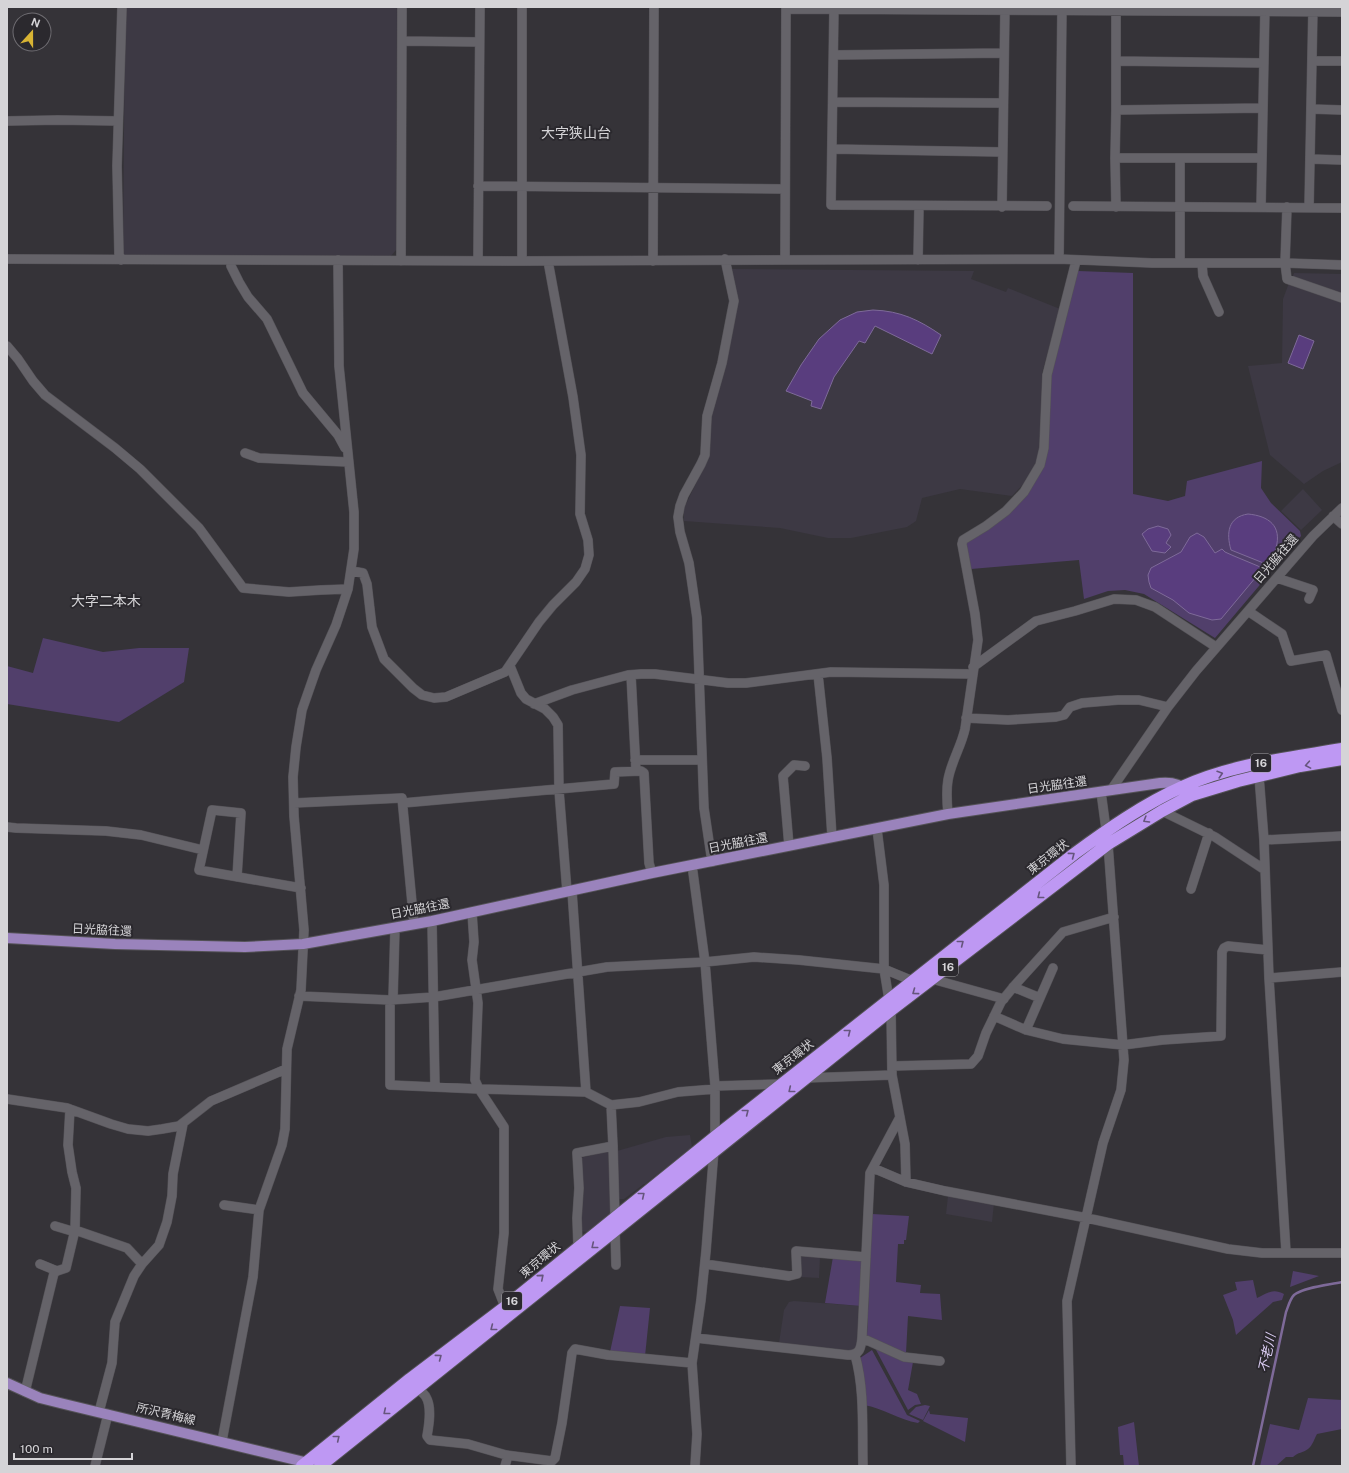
<svg xmlns="http://www.w3.org/2000/svg" width="1349" height="1473" viewBox="0 0 1349 1473" font-family="'Public Sans','Noto Sans JP',sans-serif">
	<style>
		.built { fill: #3d3944 }
		.green { fill: #513f6b }
		.water { fill: #593d7e; stroke: #7e6a99 }
		.lines { fill: none; stroke-linecap: round; stroke-linejoin: round }
		.stream { stroke: #7e6a99; stroke-width: 2.5 }
		.minor-casing { stroke: #545257; stroke-width: 10 }
		.major-casing { stroke: #545257; stroke-width: 12 }
		.highway-casing { stroke: #545257; stroke-width: 14 }
		.minor { stroke: #656369; stroke-width: 9 }
		.major { stroke: #9a83bc; stroke-width: 10 }
		.highway { stroke: #be98f3; stroke-width: 12 }
		.oneway { stroke: #66557d }
		.labels { text-anchor: middle; dominant-baseline: central; stroke-width: 4; stroke-linejoin: round; paint-order: stroke }
		.shield { fill: #2b292e; stroke: #a2a1a4; stroke-width: 1 }
		.shield-label { font-size: 11px; font-weight: bold; fill: #d5d4d7 }
		.street-label { font-size: 12px; fill: #d5d4d7; stroke: #2b292e }
		.water-label { font-size: 13px; font-style: italic; fill: #dbcdf3; stroke: #2b292e }
		.quarter-label { font-size: 14px; fill: #d5d4d7; stroke: #2b292e }
	</style>
	<rect width="100%" height="100%" fill="#353338"/>
	<!-- built -->
	<path class="built" d="M 125,7 L 397,7 L 396,250 L 391,256 L 123,256 Z
		M 731,269 L 974,271 L 971,279 L 1006,292 L 1008,288 L 1060,309 L 1042,373 L 1041,440 L 1038,459 L 1030,477 L 1012,496 L 960,489 L 922,498 L 916,521 L 907,527 L 851,538 L 828,538 L 780,528 L 684,521 L 684,508 L 709,457 L 711,415 L 736,309 Z
		M 1294,273 L 1342,274 L 1342,294 L 1292,278 Z
		M 1289,283 L 1342,300 L 1342,462 L 1323,471 L 1304,484 L 1270,455 L 1248,366 L 1282,363 L 1283,299 Z
		M 1303,489 L 1322,510 L 1301,530 L 1281,511 Z
		M 690,1135 L 692,1147 L 645,1184 L 644,1184 L 624,1199 L 616,1199 L 617,1151 L 666,1137 Z
		M 612,1150 L 613,1211 L 587,1232 L 580,1231 L 580,1158 Z
		M 948,1196 L 994,1203 L 992,1222 L 946,1214 Z
		M 799,1255 L 820,1257 L 819,1278 L 800,1277 Z
		M 794,1301 L 861,1306 L 858,1349 L 855,1351 L 779,1343 L 784,1310 L 789,1302 Z"/>
	<!-- green -->
	<path class="green" d="M 1078,271 L 1133,273 L 1133,494 L 1168,501 L 1185,496 L 1187,481 L 1262,461 L 1261,488 L 1271,503 L 1300,531 L 1301,536 L 1215,638 L 1144,594 L 1125,590 L 1108,591 L 1084,599 L 1079,560 L 971,569 L 965,541 L 988,528 L 1041,465 L 1049,376 L 1064,326 Z
		M 43,638 L 103,652 L 139,648 L 189,648 L 184,682 L 119,722 L 7,704 L 7,666 L 33,673 Z
		M 872,1214 L 909,1216 L 906,1240 L 904,1240 L 904,1244 L 898,1244 L 896,1282 L 921,1285 L 920,1293 L 940,1294 L 942,1320 L 908,1316 L 906,1353 L 868,1337 L 867,1335 Z
		M 833,1257 L 861,1259 L 864,1262 L 861,1306 L 825,1303 Z
		M 1293,1271 L 1319,1276 L 1290,1287 Z
		M 1253,1280 L 1257,1298 C 1267,1293 1273,1288 1284,1294 L 1282,1300 L 1273,1302 L 1236,1335 L 1233,1320 L 1223,1295 L 1237,1290 L 1235,1282 Z
		M 620,1306 L 650,1308 L 645,1356 L 610,1352 Z
		M 875,1348 L 913,1362 L 908,1390 L 917,1394 L 921,1404 L 915,1405 L 908,1410 Z
		M 872,1350 L 907,1415 L 920,1421 L 918,1423 C 899,1420 883,1408 864,1405 L 860,1358 Z
		M 1308,1398 L 1342,1400 L 1342,1429 L 1317,1434 C 1314,1439 1313,1445 1308,1449 C 1303,1453 1298,1452 1293,1457 L 1286,1457 L 1276,1466 L 1260,1466 L 1270,1424 L 1299,1430 Z
		M 925,1405 L 930,1406 L 923,1420 L 909,1414 L 916,1407 Z
		M 929,1410 L 930,1414 L 968,1418 L 965,1442 L 923,1421 Z
		M 1134,1422 L 1139,1466 L 1124,1466 L 1123,1455 L 1120,1455 L 1118,1427 Z"/>
	<!-- water -->
	<path class="water" d="M 873,310 C 901,311 919,320 941,335 L 932,354 L 875,326 L 865,343 L 859,341 L 834,377 L 821,409 L 811,406 L 812,401 L 786,391 L 801,365 L 819,339 L 840,320 L 857,312 Z
		M 1299,335 L 1314,341 L 1303,369 L 1288,363 Z
		M 1248,514 C 1269,516 1282,526 1276,548 C 1274,555 1272,560 1266,564 L 1231,550 C 1226,533 1228,517 1248,514 Z
		M 1158,526 L 1168,529 L 1171,535 L 1166,543 L 1171,547 L 1165,553 L 1152,551 L 1142,534 L 1148,529 Z
		M 1197,533 L 1204,537 L 1215,553 L 1222,549 L 1225,552 L 1234,556 L 1258,566 L 1261,568 L 1261,571 L 1221,619 L 1212,620 L 1189,613 L 1173,600 L 1151,588 L 1149,582 L 1148,575 L 1151,568 L 1181,552 L 1190,537 Z"/>
	<g class="lines">
		<!-- stream -->
		<path class="stream" d="M 1253,1466 L 1286,1312 C 1288,1307 1290,1299 1294,1295 C 1304,1287 1329,1285 1342,1282"/>
		<!-- minor casing -->
		<g class="minor-casing">
			<path id="minor" d="M 834,7 L 831,205 L 1047,206
				M 1116,7 L 1116,110 L 1115,158 L 1116,207
				M 786,9 L 1342,12
				M 402,41 L 479,42
				M 834,55 L 1004,53
				M 1116,61 L 1264,63
				M 1312,61 L 1342,61
				M 833,102 L 1003,103
				M 1311,109 L 1342,110
				M 1116,110 L 1263,108
				M 7,121 L 58,120 L 118,121
				M 832,149 L 1002,152
				M 1115,158 L 1262,158
				M 1180,158 L 1180,263
				M 1310,159 L 1342,160
				M 478,186 L 785,189
				M 1073,206 L 1342,208
				M 1002,207 L 1005,7
				M 1261,207 L 1265,7
				M 1287,207 L 1285,263 L 1287,279 L 1342,298
				M 1309,208 L 1313,7
				M 7,259 L 522,261 L 1059,259 L 1152,263 L 1285,263 L 1342,265
				M 785,259 L 786,7
				M 1059,259 L 1062,7
				M 121,260 L 119,254 L 117,166 L 122,7
				M 231,260 L 231,266 L 239,282 L 248,297 L 267,319 L 303,393 L 338,435 L 345,448
				M 918,260 L 919,206
				M 401,261 L 402,7
				M 478,261 L 480,7
				M 522,261 L 522,7
				M 653,261 L 654,7
				M 1202,263 L 1203,276 L 1219,312
				M 7,346 L 18,359 L 33,381 L 45,395 L 115,448 L 140,469 L 199,528 L 243,588 L 289,592 L 321,590 L 348,589
				M 245,453 L 259,458 L 348,462
				M 1333,516 L 1342,524
				M 352,571 L 363,573 L 367,584 L 372,627 L 384,659 L 413,688 L 422,695 L 434,698 L 446,697 L 505,672 L 539,622 L 553,605 L 576,582 L 585,569 L 589,555 L 588,540 L 580,514 L 581,455 L 573,397 L 548,261
				M 1277,578 L 1313,590 L 1309,599
				M 1248,611 L 1282,634 L 1291,661 L 1326,655 L 1342,710
				M 510,666 L 521,693 L 526,699 L 545,709 L 553,717 L 558,725 L 559,790 L 567,892
				M 973,667 L 1036,621 L 1075,611 L 1114,599 L 1136,600 L 1155,607 L 1216,647
				M 818,674 L 827,758 L 832,837
				M 631,675 L 636,771
				M 534,704 L 572,690 L 628,675 L 641,674 L 655,674 L 728,683 L 746,683 L 831,672 L 972,674
				M 966,718 L 1008,720 L 1056,717 L 1064,715 L 1070,707 L 1082,703 L 1118,700 L 1139,700 L 1168,707
				M 635,760 L 701,760
				M 1259,776 L 1264,840 L 1269,978 L 1286,1252
				M 1111,790 L 1168,707 L 1196,671 L 1313,536 L 1342,508
				M 294,803 L 402,798 L 414,924
				M 403,803 L 614,784 L 615,772 L 641,771 L 644,773 L 649,863 L 652,873
				M 1162,811 L 1215,837 L 1265,870
				M 948,814 C 947,803 946,791 948,780 C 951,762 961,747 965,729 L 978,640 L 975,614 L 962,544 L 963,540 L 986,526 L 1006,511 L 1024,492 L 1040,465 L 1044,448 L 1047,375 L 1076,261
				M 7,827 L 16,828 L 106,831 L 141,835 L 203,850
				M 877,829 L 884,885 L 884,969 L 889,1000
				M 1264,840 L 1342,836
				M 789,846 L 783,776 L 794,765 L 805,766
				M 712,862 L 704,808 L 697,618 L 689,563 L 680,532 L 678,517 L 680,506 L 684,495 L 701,464 L 705,455 L 707,416 L 722,363 L 732,311 L 734,301 L 725,259
				M 692,865 L 705,962 L 715,1086 L 715,1137 L 706,1251 L 701,1300 L 692,1363 L 697,1434 L 695,1466
				M 237,877 L 241,813 L 212,810 L 199,870 L 301,888
				M 1191,889 L 1209,833
				M 572,891 L 586,1092
				M 472,912 L 474,942 L 472,960 L 478,1003 L 475,1080 L 479,1089 L 504,1127 L 504,1233 L 498,1289 L 505,1307
				M 432,921 L 435,1087
				M 1269,978 L 1342,972
				M 932,979 L 1004,999
				M 1013,987 L 1040,998
				M 299,996 L 390,1000 L 434,997 L 607,967 L 705,962 L 754,957 L 799,960 L 884,969 L 913,981
				M 393,999 L 395,928
				M 390,1000 L 390,1085 L 479,1089 L 586,1092 L 611,1105 L 639,1102 L 678,1092 L 715,1089
				M 891,1010 L 892,1075 L 905,1144 L 906,1182
				M 994,1016 L 1026,1030 L 1063,1039 L 1123,1045 L 1162,1040 L 1221,1036 L 1222,952 L 1224,948 L 1228,946 L 1268,950
				M 1026,1030 L 1053,968
				M 892,1066 L 971,1064 L 978,1056 L 986,1033 L 1001,1002 L 1015,985 L 1063,932 L 1114,917
				M 805,1078 L 892,1075
				M 715,1086 L 782,1084
				M 7,1099 L 67,1108 L 111,1124 L 128,1129 L 148,1131 L 162,1129 L 179,1126 L 211,1101 L 286,1069
				M 613,1146 L 615,1217
				M 873,1168 L 906,1182 L 945,1191 L 1087,1218 L 1228,1249 L 1262,1253 L 1342,1253
				M 224,1205 L 259,1210
				M 55,1226 L 75,1232
				M 615,1229 L 616,1265
				M 75,1230 L 127,1248 L 142,1264
				M 578,1246 L 577,1218 L 579,1188 L 577,1153 L 613,1146 L 611,1105
				M 40,1264 L 57,1271
				M 705,1264 L 789,1276 L 797,1274 L 796,1251 L 866,1257
				M 696,1338 L 848,1355 C 860,1355 861,1348 862,1338 L 870,1173 L 900,1117
				M 862,1338 L 904,1357 L 940,1361
				M 855,1355 C 865,1390 862,1430 863,1466
				M 416,1388 C 420,1391 424,1393 426,1397 C 432,1407 429,1425 427,1436 L 430,1440 L 468,1444 L 506,1455 L 552,1461 L 555,1458 L 562,1423 L 572,1353 L 575,1349 L 608,1355 L 692,1363
				M 25,1392 L 54,1273 L 57,1271 L 66,1268 L 75,1230 L 76,1188 L 72,1172 L 68,1145 L 70,1109
				M 99,1412 L 112,1363 L 115,1322 L 134,1276 L 142,1264 L 159,1245 L 167,1222 L 172,1196 L 173,1174 L 183,1124
				M 222,1441 L 253,1277 L 259,1210 L 282,1145 L 285,1129 L 287,1049 L 301,990 L 304,930 L 294,816 L 293,777 L 296,747 L 302,710 L 316,670 L 336,625 L 348,589 L 354,549 L 354,512 L 339,366 L 338,260
				M 95,1466 L 108,1414
				M 505,1466 L 507,1459 L 506,1455
				M 1071,1466 L 1067,1301 L 1103,1143 L 1121,1090 L 1124,1060 L 1108,844 L 1101,792"/>
		</g>
		<!-- major casing -->
		<g class="major-casing">
			<path id="major" d="M 7,938 L 115,944 L 245,947 L 303,944 L 432,921 L 652,873 L 948,814 L 1160,783 C 1170,782 1179,783 1186,790
				M 7,1383 L 40,1398 L 60,1403 L 321,1466"/>
		</g>
		<!-- highway casing -->
		<g class="highway-casing">
			<path id="highway" d="M 302,1466 L 410,1379 L 505,1307 L 715,1137 L 1074,854 C 1108,829 1144,804 1182,787 C 1232,764 1289,758 1342,749
				M 320,1466 L 891,1010 L 1108,844 L 1162,811 L 1192,795 L 1238,781 L 1300,766 L 1342,759"/>
		</g>
		<!-- minor -->
		<use href="#minor" class="minor"/>
		<!-- major -->
		<use href="#major" class="major"/>
		<!-- highway -->
		<use href="#highway" class="highway"/>
	</g>
	<!-- one-way arrows -->
	<defs><path id="oneway-chevron" d="M-2-3.5L2.5 0L-2 3.5" fill="none" stroke-width="1.6" stroke-linecap="round" stroke-linejoin="round"/></defs>
	<g class="oneway">
		<use href="#oneway-chevron" transform="translate(1308 765) rotate(170)"/>
		<use href="#oneway-chevron" transform="translate(1220 774) rotate(-17)"/>
		<use href="#oneway-chevron" transform="translate(1146 820) rotate(149)"/>
		<use href="#oneway-chevron" transform="translate(1072 855) rotate(-37)"/>
		<use href="#oneway-chevron" transform="translate(1040 896) rotate(142)"/>
		<use href="#oneway-chevron" transform="translate(961 943) rotate(-38)"/>
		<use href="#oneway-chevron" transform="translate(915 992) rotate(144)"/>
		<use href="#oneway-chevron" transform="translate(848 1032) rotate(-38)"/>
		<use href="#oneway-chevron" transform="translate(791 1090) rotate(141)"/>
		<use href="#oneway-chevron" transform="translate(746 1112) rotate(-38)"/>
		<use href="#oneway-chevron" transform="translate(642 1195) rotate(-39)"/>
		<use href="#oneway-chevron" transform="translate(594 1246) rotate(141)"/>
		<use href="#oneway-chevron" transform="translate(541 1277) rotate(-40)"/>
		<use href="#oneway-chevron" transform="translate(493 1328) rotate(142)"/>
		<use href="#oneway-chevron" transform="translate(439 1357) rotate(-37)"/>
		<use href="#oneway-chevron" transform="translate(386 1412) rotate(141)"/>
		<use href="#oneway-chevron" transform="translate(337 1438) rotate(-39)"/>
	</g>
	<g class="labels">
		<!-- shield labels -->
		<g class="shield">
			<rect x="1251" y="754" width="20" height="18" rx="3"/>
			<rect x="938" y="958" width="20" height="18" rx="3"/>
			<rect x="502" y="1292" width="20" height="18" rx="3"/>
		</g>
		<g class="shield-label">
			<text x="1261" y="763">16</text>
			<text x="948" y="967">16</text>
			<text x="512" y="1301">16</text>
		</g>
		<!-- street labels -->
		<g class="street-label">
			<text transform="translate(1276 559) rotate(-49)">日光脇往還</text>
			<text transform="translate(1057 785) rotate(-8)">日光脇往還</text>
			<text transform="translate(738 843) rotate(-11)">日光脇往還</text>
			<text transform="translate(1048 857) rotate(-38)">東京環状</text>
			<text transform="translate(420 909) rotate(-11)">日光脇往還</text>
			<text transform="translate(102 930) rotate(3)">日光脇往還</text>
			<text transform="translate(793 1057) rotate(-38)">東京環状</text>
			<text transform="translate(540 1260) rotate(-40)">東京環状</text>
			<text transform="translate(166 1414) rotate(13)">所沢青梅線</text>
		</g>
		<!-- water labels -->
		<g class="water-label">
			<text transform="translate(1267 1353) rotate(-78)">不老川</text>
		</g>
		<!-- quarter labels -->
		<g class="quarter-label">
			<text x="576" y="133">大字狭山台</text>
			<text x="106" y="601">大字二本木</text>
		</g>
	</g>
	<!-- border -->
	<rect width="1349" height="1473" fill="none" stroke="#d5d4d7" stroke-width="16"/>
	<!-- north arrow -->
	<g transform="translate(32 32) rotate(21)"><circle r="19" fill="#2b292e" stroke="#6f6d72"/>
	<path d="M0-3L7 15L0 10L-7 15Z" fill="#d8b434"/>
	<text y="-6" font-size="11" font-weight="bold" text-anchor="middle" fill="#d5d4d7">N</text>
	</g>
	<!-- scale -->
	<path d="M14 1453v6h118v-6" fill="none" stroke="#d5d4d7" stroke-width="2"/>
	<text x="20" y="1453" font-size="12" fill="#d5d4d7" stroke="#2b292e" stroke-width="3" paint-order="stroke">100 m</text>
</svg>
